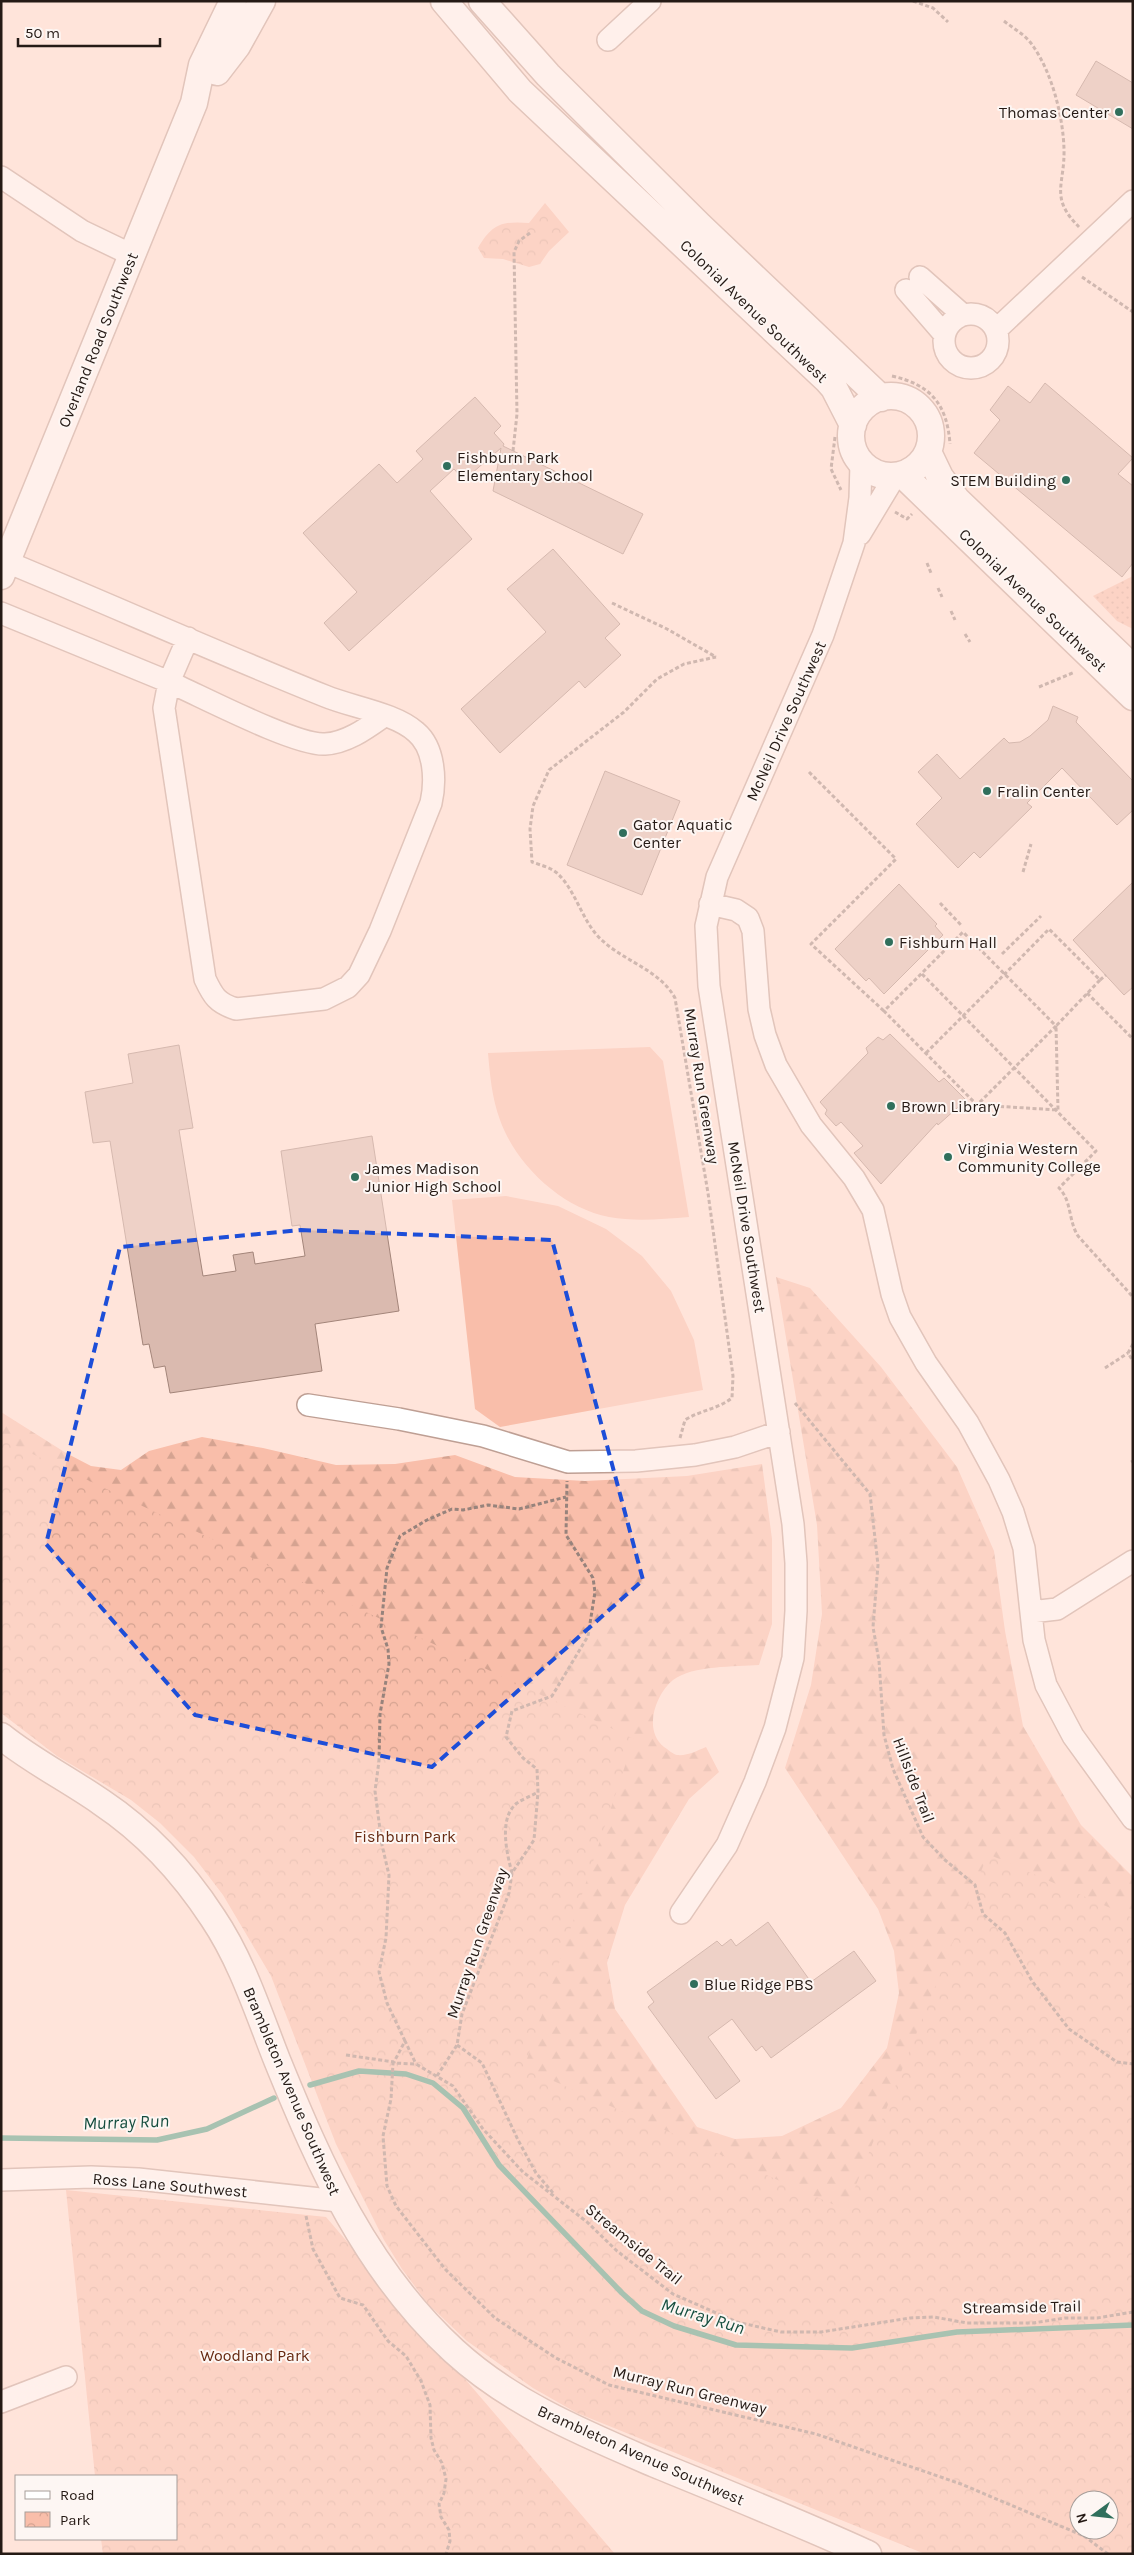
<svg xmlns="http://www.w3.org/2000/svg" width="1134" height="2555" viewBox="0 0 1134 2555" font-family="Karla,sans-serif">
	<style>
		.grass { fill: url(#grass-dots) }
		.forest { fill: url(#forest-firs) }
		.park { fill: url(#park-crowns); fill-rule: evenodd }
		.garden { fill: #f9beaa }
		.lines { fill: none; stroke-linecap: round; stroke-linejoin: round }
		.stream { stroke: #3f997e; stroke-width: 5.5 }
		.building { fill: #dabaaf; stroke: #a3857a }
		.minor-casing { stroke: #be9f94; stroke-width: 24 }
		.major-casing { stroke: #be9f94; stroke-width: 29 }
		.path { stroke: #97837c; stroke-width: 3; stroke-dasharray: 4 2.5; stroke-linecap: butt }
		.minor { stroke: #fff; stroke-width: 21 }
		.major { stroke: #fff; stroke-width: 26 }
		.marked { fill: none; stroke: #1d4ed8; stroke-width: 4; stroke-dasharray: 10 6; stroke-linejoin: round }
		.poi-dot { fill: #306f5c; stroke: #fdf6f3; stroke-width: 2 }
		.labels { text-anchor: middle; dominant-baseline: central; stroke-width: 4; stroke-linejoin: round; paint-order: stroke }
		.poi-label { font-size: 16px; fill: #251a15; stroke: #fdf6f3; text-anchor: start }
		.street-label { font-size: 16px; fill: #251a15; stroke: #fdf6f3 }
		.park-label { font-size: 16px; fill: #662911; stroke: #fdf6f3 }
		.water-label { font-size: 18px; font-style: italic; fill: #164e3f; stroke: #fdf6f3 }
	</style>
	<defs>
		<pattern id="grass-dots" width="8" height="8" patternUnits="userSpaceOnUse" patternTransform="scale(1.25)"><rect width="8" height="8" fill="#f9beaa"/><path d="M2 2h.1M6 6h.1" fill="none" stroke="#d5a391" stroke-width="1.8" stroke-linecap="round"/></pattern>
		<pattern id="forest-firs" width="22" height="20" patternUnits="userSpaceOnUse" patternTransform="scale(1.25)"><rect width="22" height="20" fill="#f9beaa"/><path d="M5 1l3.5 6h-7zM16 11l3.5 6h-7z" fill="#d5a391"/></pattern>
		<pattern id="park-crowns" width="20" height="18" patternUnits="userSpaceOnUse" patternTransform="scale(1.25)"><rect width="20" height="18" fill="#f9beaa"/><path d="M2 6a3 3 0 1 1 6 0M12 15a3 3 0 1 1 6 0" fill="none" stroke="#d5a391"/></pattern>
	</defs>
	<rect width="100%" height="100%" fill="#ffe4da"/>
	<!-- grass -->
	<path class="grass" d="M 1133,576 L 1133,629 L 1117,621 L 1093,596 Z"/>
	<!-- forest -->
	<path class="forest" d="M 776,1277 L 810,1288 L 881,1367 L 957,1467 L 994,1551 L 1005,1631 L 1023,1726 L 1081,1825 L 1133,1877 L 1133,2298 L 820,2324 L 204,1843 L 1,1693 L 1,1412 L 66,1453 L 91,1466 L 121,1470 L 149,1451 L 202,1437 L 263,1448 L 336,1465 L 395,1464 L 455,1455 L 515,1477 L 585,1481 L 687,1476 L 762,1464 L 772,1539 L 772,1624 L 759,1665 C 735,1667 693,1665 673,1680 C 655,1695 643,1730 664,1747 C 668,1749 672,1754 677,1755 C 688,1756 696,1751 706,1747 L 719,1772 L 689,1799 L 625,1905 L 607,1963 L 615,2009 L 697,2127 L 735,2139 L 782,2136 L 841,2108 L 887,2048 L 899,1993 L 894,1951 L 878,1909 L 785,1768 L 811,1685 L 822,1614 L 817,1525 Z"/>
	<!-- park -->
	<path class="park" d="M 545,203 L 569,232 L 549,251 L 540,264 L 529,267 L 503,259 L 484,258 L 478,248 C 492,224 502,221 529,223 Z
		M 1,1439 L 634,1739 L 524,2068 L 846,2210 L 988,1854 L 1133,1918 L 1133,2554 L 925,2554 L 577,2413 L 533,2388 L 467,2341 L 428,2304 L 402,2269 L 384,2240 L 336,2144 L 271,1976 L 223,1895 L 194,1857 L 160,1823 L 131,1800 L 57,1756 L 1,1713 ZM 1079,2500 L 1109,2500 L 1109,2530 L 1079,2530 Z
		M 66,2190 L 326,2217 L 615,2554 L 103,2554 L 101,2539 L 176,2539 L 176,2476 L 95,2476 Z"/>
	<!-- garden -->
	<path class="garden" d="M 650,1047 L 663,1061 L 689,1217 C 662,1219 636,1222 609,1217 C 562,1208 516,1165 500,1120 C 492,1098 490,1076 488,1053 Z
		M 506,1196 L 558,1206 L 606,1229 L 642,1256 L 671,1291 L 694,1340 L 703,1390 L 500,1427 L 475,1409 L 452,1200 Z"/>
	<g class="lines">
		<!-- stream -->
		<path class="stream" d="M 310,2085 L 359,2071 L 406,2074 L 433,2083 L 463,2108 L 499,2165 L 622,2293 L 642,2311 L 674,2326 L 736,2345 L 852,2348 L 957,2332 L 1133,2325
			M 1,2138 L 157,2140 L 207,2129 L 274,2098"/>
	</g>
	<!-- building -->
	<path class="building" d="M 1096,61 L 1133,83 L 1133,129 L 1076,95 Z
		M 1045,383 L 1133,458 L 1118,474 L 1133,486 L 1133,563 L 1122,577 L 974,453 L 1000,420 L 990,410 L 1008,386 L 1030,403 Z
		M 475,397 L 501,426 L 494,433 L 504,444 L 503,446 L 643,514 L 623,554 L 493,491 L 501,448 L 464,480 L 454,469 L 430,491 L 472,539 L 349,651 L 324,623 L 357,592 L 303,533 L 379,464 L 397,483 L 423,459 L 416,451 Z
		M 553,549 L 620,624 L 605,638 L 621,655 L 585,688 L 579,681 L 500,753 L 461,709 L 546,632 L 507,589 Z
		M 1053,706 L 1078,717 L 1076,722 L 1133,781 L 1133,810 L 1117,825 L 1062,768 L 1027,803 L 1032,807 L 980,858 L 974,852 L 958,868 L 916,824 L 942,798 L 918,772 L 937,754 L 960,779 L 1004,738 L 1009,743 L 1020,742 L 1030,736 L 1048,720 Z
		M 605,771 L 680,801 L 642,895 L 567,865 Z
		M 1133,882 L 1133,987 L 1124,995 L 1073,940 Z
		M 899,884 L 937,924 L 935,926 L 943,935 L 884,994 L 869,978 L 866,981 L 835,949 Z
		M 890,1034 L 939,1082 L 944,1078 L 966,1100 L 938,1125 L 937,1123 L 881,1184 L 854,1153 L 863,1146 L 841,1122 L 836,1126 L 825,1114 L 827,1110 L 820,1102 L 868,1053 L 866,1048 L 878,1037 L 883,1040 Z
		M 179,1045 L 193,1128 L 179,1130 L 203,1276 L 236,1271 L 233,1255 L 253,1252 L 255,1264 L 305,1256 L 300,1225 L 292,1226 L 281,1151 L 372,1136 L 399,1311 L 315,1324 L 322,1371 L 170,1393 L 165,1366 L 154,1368 L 149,1344 L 143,1345 L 110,1141 L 93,1143 L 85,1092 L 133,1083 L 128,1054 Z
		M 768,1922 L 811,1982 L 854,1951 L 876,1981 L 771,2058 L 762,2046 L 756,2051 L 732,2019 L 708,2037 L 740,2081 L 716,2099 L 648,2007 L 654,2002 L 647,1992 L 717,1941 L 722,1946 L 731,1939 L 736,1946 Z"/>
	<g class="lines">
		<!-- minor casing -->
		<g class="minor-casing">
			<path id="minor" d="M 608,40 L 650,1
				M 1,177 L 82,231 L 132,255
				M 920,277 L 963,315
				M 906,290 L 944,334
				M944 341a27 27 0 1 1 54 0a27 27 0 1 1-54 0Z
				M 996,330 L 1133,201
				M 860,534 L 895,476
				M 1,613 L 169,682 L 164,708 L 205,979 C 213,996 217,1003 236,1009 L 324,999 L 348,987 L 359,975 L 380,931 L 431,803 C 436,781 435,748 416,732 C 395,713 351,707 325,696 C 218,653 113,606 7,562
				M 188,638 L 169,682 C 201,696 296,746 325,744 C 347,743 367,728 384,716
				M 710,904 L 736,910 L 748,918 L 753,931 L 759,1009 L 765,1035 L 776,1065 L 811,1125 L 854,1178 L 873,1210 L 892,1294 L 900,1317 L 926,1363 L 968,1423 L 999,1480 L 1013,1512 L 1024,1548 L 1034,1640 L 1046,1685 L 1073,1736 L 1133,1819
				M 308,1405 L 399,1419 L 483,1436 L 568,1462 L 636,1461 L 695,1455 L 735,1447 L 779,1432
				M 1031,1612 L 1057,1609 L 1133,1561
				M 681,1913 L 727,1845 L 755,1782 L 775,1728 L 793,1658 L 796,1611 L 796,1563 L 793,1524 L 709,986 L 706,926 L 717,877 L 823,635 L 854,543 L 860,498 L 861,464
				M 1,2180 L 91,2177 L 138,2179 L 339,2201
				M 1,2402 L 66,2377"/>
		</g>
		<!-- major casing -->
		<g class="major-casing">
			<path id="major" d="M 444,1 L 520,91 L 827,380 L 834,388 L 853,425
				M 482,1 L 548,75 L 700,226 L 881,398
				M 217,72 L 237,46 L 262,1
				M851 436a40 40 0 1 1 80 0a40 40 0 1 1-80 0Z
				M 928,452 L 940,477 L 957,500 L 1133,668
				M 903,475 L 1133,697
				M 1,576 L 194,103 L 202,65 L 233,1
				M 1,1736 C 32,1761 68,1779 101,1802 C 146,1832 183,1872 213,1918 C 242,1961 258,2012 277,2060 C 321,2168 366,2270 454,2351 C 512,2404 583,2433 655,2464 C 726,2493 798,2522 868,2554"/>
		</g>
		<!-- path -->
		<path class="path" d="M 913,1 L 933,8 L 948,22
			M 1004,21 C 1014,29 1026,35 1033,46 C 1052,73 1063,116 1064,149 C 1065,185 1049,197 1079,227
			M 1082,277 L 1133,312
			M 892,376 C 931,385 947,404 950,444
			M 835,437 L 831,469 L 841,490
			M 513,451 L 517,414 L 514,252 L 519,241 L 530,233
			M 895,512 L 907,519 L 912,514
			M 927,563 L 931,573
			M 938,588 L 942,597
			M 612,603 L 667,629 L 716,657
			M 951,611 L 955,620
			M 965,634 L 970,642
			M 1039,687 L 1075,672
			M 809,772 L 896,859 L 811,944 L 884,1011
			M 1023,872 L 1031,844
			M 940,903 L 961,925
			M 1002,954 L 1041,916
			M 922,974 L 1096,1151 L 1059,1188 C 1072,1201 1068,1220 1078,1236 L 1133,1297
			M 1100,980 L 1106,975
			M 1087,993 L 1133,1039
			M 926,1053 C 967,1012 1008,971 1049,929 L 1100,980 L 1056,1026 L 1058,1110 L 977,1105 L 884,1011 L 963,932 L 1056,1026 L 977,1105
			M 1133,1344 L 1128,1353 L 1133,1361
			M 1105,1368 L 1128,1353
			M 795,1403 L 870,1494 L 878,1565 L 873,1627 L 879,1661 L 884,1735 L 893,1769 L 923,1837 L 945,1860 L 975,1885 L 983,1914 L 1005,1933 L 1032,1981 L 1069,2029 L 1117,2062 L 1133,2064
			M 680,1438 L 685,1420 C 701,1410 718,1409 732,1398 L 733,1376 L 708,1193 L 675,998 C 659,968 618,960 596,934 C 581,916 575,891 559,875 C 553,868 540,865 532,862 L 530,829 L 533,806 L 549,770 L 624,712 L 657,679 L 684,664 L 716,657
			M 1131,1462 L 1133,1461
			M 512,1873 C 507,1854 498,1818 517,1803 C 523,1799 531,1796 538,1792
			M 405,2041 L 387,2003 L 379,1972 L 386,1938 L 389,1875 L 382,1845 L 375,1791 L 379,1761 L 380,1714 L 389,1664 L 388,1649 L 381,1627 L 387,1568 L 400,1536 L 427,1520 L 452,1509 L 463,1510 L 488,1505 L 519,1509 L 566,1497
			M 457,2045 L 482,2063 L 518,2140 L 536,2173 L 553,2193
			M 346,2055 L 394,2062 L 405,2041 L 416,2064
			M 437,2076 L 457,2045 L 462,2014 L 509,1893 L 512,1873 L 534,1840 L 538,1792 L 537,1769 L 523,1758 L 506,1737 L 512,1711 L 552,1696 L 588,1636 L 595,1592 L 593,1578 L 566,1535 L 567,1481
			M 306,2216 L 313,2249 L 340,2298 L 363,2305 L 388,2341 L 406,2356 L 421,2381 L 430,2405 L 431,2438 L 434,2450 L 442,2463 L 446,2479 L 444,2493 L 439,2504 L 441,2517 L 449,2530 L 450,2541 L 446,2554
			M 1108,2554 L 1084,2536 L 961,2484 L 816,2434 L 609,2385 L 556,2358 L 495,2318 L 445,2269 L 396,2206 L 387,2186 L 383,2136 L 391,2099 L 393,2063 L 416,2064 L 453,2086 L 483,2129 L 523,2172 L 587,2222 L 617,2251 L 673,2294 L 737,2322 L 781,2332 L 821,2332 L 910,2318 L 934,2317 L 967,2323 L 1033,2323 L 1065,2318 L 1097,2318 L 1133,2312"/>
		<!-- minor -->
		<use href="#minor" class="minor"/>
		<!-- major -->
		<use href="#major" class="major"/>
	</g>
	<!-- marked area -->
	<path d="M0 0H1134V2555H0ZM 301,1230 L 552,1240 L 643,1580 L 432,1767 L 195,1715 L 46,1544 L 120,1247 Z" fill="#ffe4da" fill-opacity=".55" fill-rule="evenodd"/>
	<path class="marked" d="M 301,1230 L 552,1240 L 643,1580 L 432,1767 L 195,1715 L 46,1544 L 120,1247 Z"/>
	<!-- markers -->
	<g class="poi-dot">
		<circle cx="1119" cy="112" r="5"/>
		<circle cx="447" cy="466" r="5"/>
		<circle cx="1066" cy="480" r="5"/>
		<circle cx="987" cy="791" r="5"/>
		<circle cx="623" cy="833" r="5"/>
		<circle cx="889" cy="942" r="5"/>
		<circle cx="891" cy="1106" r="5"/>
		<circle cx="948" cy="1157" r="5"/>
		<circle cx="355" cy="1177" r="5"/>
		<circle cx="694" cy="1984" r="5"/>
	</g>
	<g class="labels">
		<!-- poi labels -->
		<g class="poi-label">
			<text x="1109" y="112" text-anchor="end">Thomas Center</text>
			<text x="457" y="457">Fishburn Park<tspan x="457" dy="18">Elementary School</tspan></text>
			<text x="1056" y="480" text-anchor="end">STEM Building</text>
			<text x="997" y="791">Fralin Center</text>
			<text x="633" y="824">Gator Aquatic<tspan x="633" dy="18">Center</tspan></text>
			<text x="899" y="942">Fishburn Hall</text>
			<text x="901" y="1106">Brown Library</text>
			<text x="958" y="1148">Virginia Western<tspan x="958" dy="18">Community College</tspan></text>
			<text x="365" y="1168">James Madison<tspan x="365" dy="18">Junior High School</tspan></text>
			<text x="704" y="1984">Blue Ridge PBS</text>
		</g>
		<!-- street labels -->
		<g class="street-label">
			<text transform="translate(754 311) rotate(44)">Colonial Avenue Southwest</text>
			<text transform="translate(98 340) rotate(-68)">Overland Road Southwest</text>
			<text transform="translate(1033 600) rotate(44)">Colonial Avenue Southwest</text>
			<text transform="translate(786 721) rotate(-66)">McNeil Drive Southwest</text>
			<text transform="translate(702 1086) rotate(81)">Murray Run Greenway</text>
			<text transform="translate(747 1227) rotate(81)">McNeil Drive Southwest</text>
			<text transform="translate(914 1780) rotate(69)">Hillside Trail</text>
			<text transform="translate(477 1943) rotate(-71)">Murray Run Greenway</text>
			<text transform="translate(292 2091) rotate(67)">Brambleton Avenue Southwest</text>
			<text transform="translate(170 2185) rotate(5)">Ross Lane Southwest</text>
			<text transform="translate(634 2244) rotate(39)">Streamside Trail</text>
			<text transform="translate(1022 2307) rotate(-1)">Streamside Trail</text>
			<text transform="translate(690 2390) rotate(14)">Murray Run Greenway</text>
			<text transform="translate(641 2455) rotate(24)">Brambleton Avenue Southwest</text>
		</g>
		<!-- park labels -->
		<g class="park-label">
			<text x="405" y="1836">Fishburn Park</text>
			<text x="255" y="2355">Woodland Park</text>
		</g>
		<!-- water labels -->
		<g class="water-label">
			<text transform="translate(126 2122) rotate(-2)">Murray Run</text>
			<text transform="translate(703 2316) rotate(17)">Murray Run</text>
		</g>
	</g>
	<!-- border -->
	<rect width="1134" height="2555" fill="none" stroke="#251a15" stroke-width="5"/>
	<!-- legend -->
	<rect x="15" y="2475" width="162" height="65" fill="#fdf6f3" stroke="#a79e9a"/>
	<rect x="25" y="2491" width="25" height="8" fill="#ffffff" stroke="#a79e9a"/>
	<text x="60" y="2500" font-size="15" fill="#251a15">Road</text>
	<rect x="25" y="2512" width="25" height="15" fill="url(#park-crowns)" stroke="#a79e9a"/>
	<text x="60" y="2525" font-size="15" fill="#251a15">Park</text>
	<!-- north arrow -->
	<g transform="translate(1094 2515) rotate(255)"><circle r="24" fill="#fdf6f3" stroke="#a79e9a"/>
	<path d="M0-4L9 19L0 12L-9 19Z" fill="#306f5c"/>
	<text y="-8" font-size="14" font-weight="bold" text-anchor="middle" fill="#251a15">N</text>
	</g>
	<!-- scale -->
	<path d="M18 38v8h142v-8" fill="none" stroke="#251a15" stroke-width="2.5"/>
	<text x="25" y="38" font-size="15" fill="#251a15" stroke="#fdf6f3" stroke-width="4" paint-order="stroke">50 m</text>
</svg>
